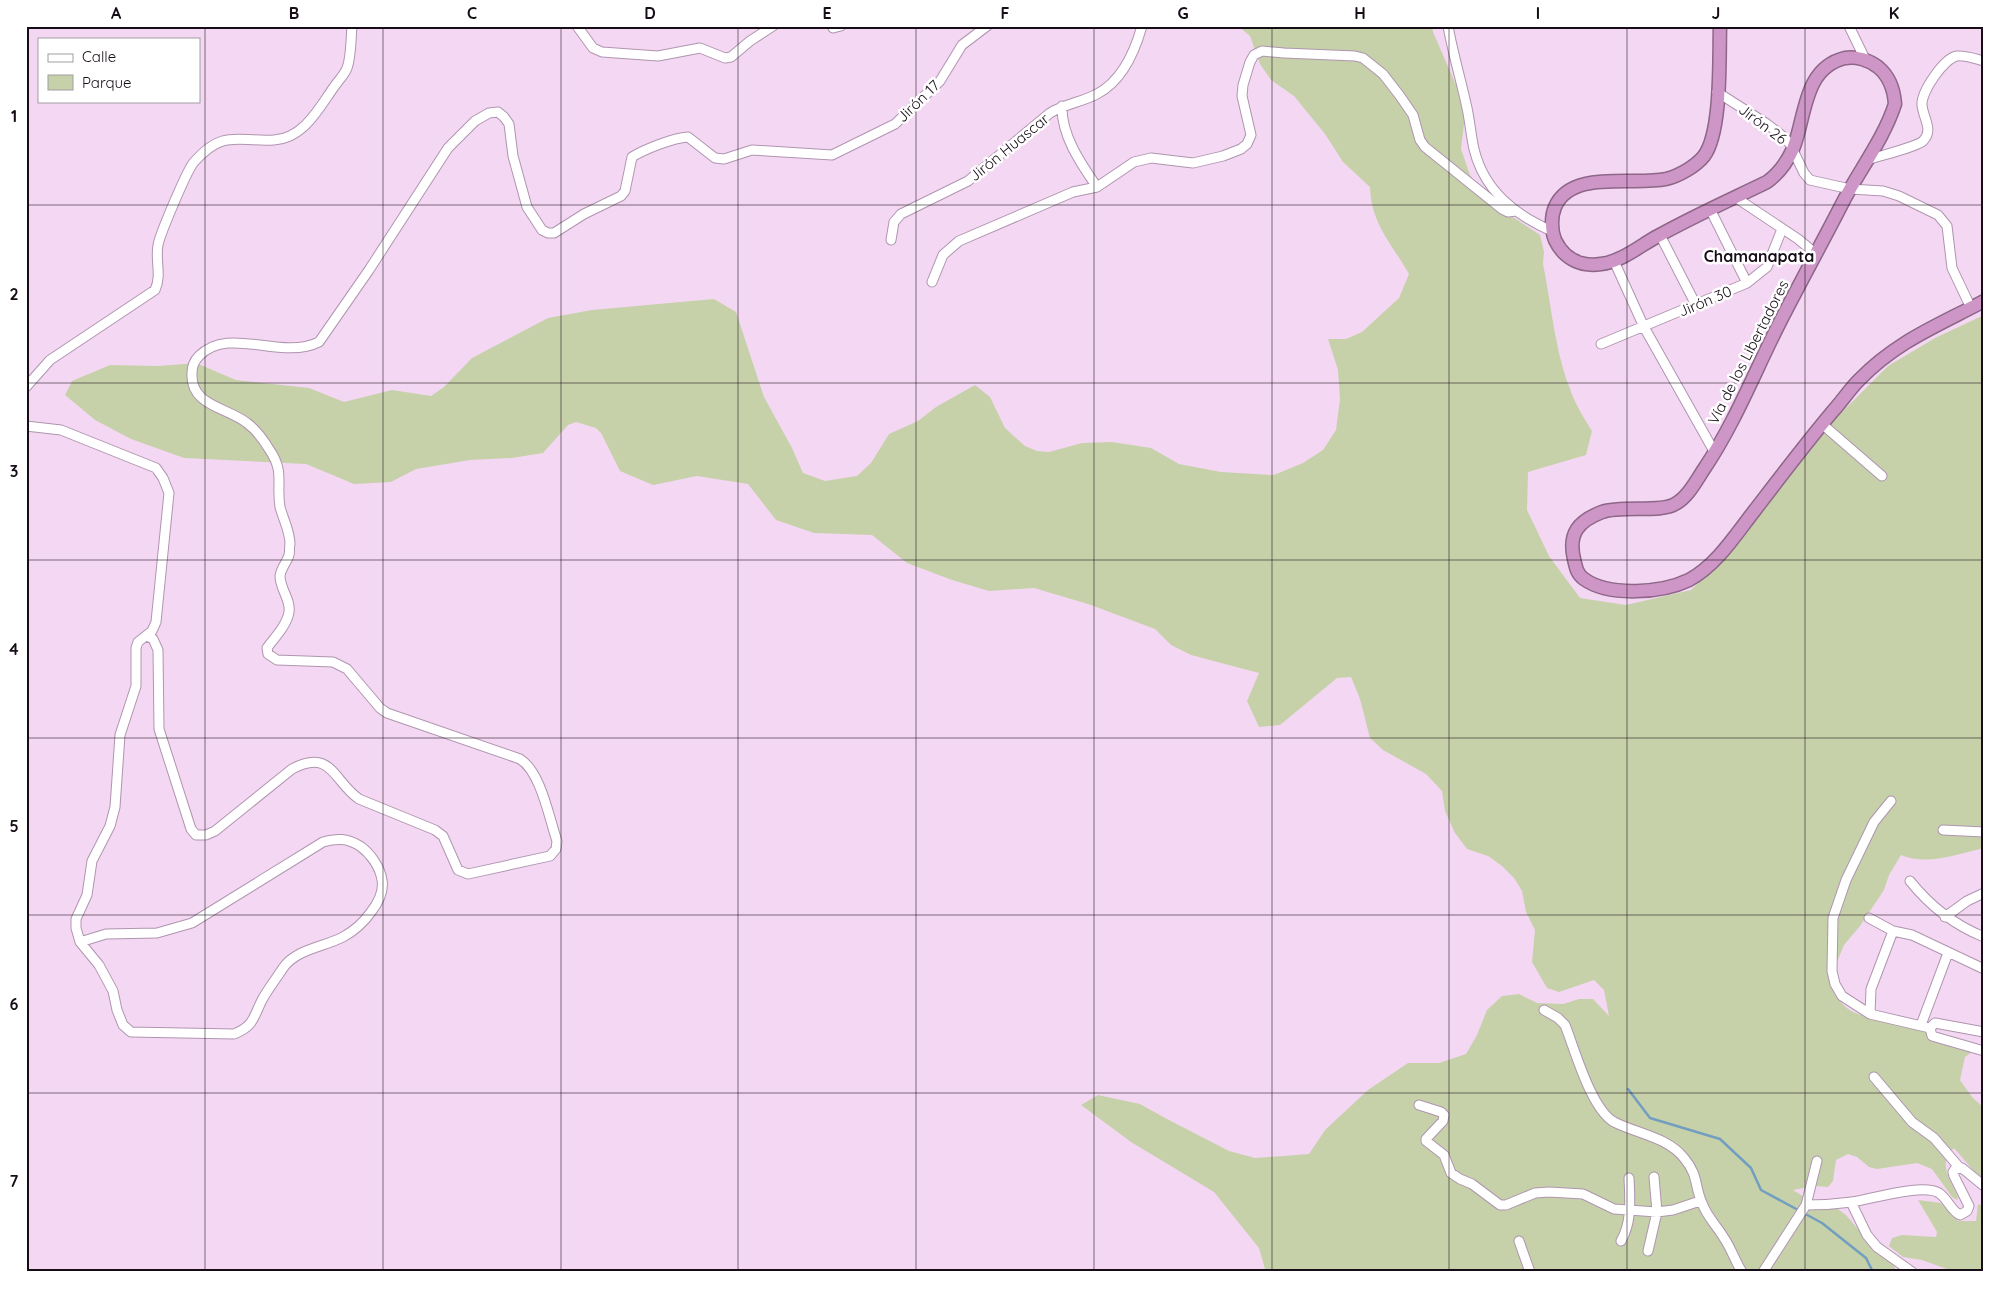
<svg xmlns="http://www.w3.org/2000/svg" width="2010" height="1298" viewBox="0 0 2010 1298" font-family="Quicksand,sans-serif">
	<style>
		.green { fill: #c6d1aa }
		.lines { fill: none; stroke-linecap: round; stroke-linejoin: round }
		.stream { stroke: #729ebf; stroke-width: 2.5 }
		.minor-casing { stroke: #af95af; stroke-width: 11 }
		.highway-casing { stroke: #8d6688; stroke-width: 15 }
		.minor { stroke: #fff; stroke-width: 9 }
		.highway { stroke: #cd96c6; stroke-width: 12 }
		.grid { fill: none; stroke: #160d16; stroke-width: 1; stroke-opacity: 0.55 }
		.labels { text-anchor: middle; dominant-baseline: central; stroke-width: 5; stroke-linejoin: round; paint-order: stroke }
		.street-label { font-size: 15px; fill: #160d16; stroke: #fff }
		.neighbourhood-label { font-size: 16px; font-weight: bold; fill: #160d16; stroke: #fff }
		.neatline { fill: none; stroke: #160d16; stroke-width: 2 }
		.grid-label { font-size: 16px; text-anchor: middle; font-weight: bold; fill: #160d16 }
	</style>
	<rect width="100%" height="100%" fill="#f4d8f3"/>
	<!-- green -->
	<path class="green" d="M 1238,26 L 1432,26 L 1433,32 L 1466,108 L 1461,149 L 1470,175 L 1487,200 L 1540,235 L 1544,252 L 1543,264 C 1551,303 1555,350 1569,386 C 1574,402 1583,417 1592,431 L 1586,455 L 1528,472 L 1527,510 L 1549,556 L 1580,598 L 1626,605 L 1691,590 L 1727,555 L 1834,420 L 1888,366 L 1935,338 L 1984,315 L 1984,848 C 1958,854 1927,866 1901,855 L 1889,875 L 1884,890 L 1860,926 L 1844,945 L 1829,981 C 1845,1026 1876,1014 1912,1023 C 1920,1025 1925,1032 1932,1036 C 1944,1042 1963,1044 1977,1048 L 1965,1057 L 1960,1080 L 1972,1097 L 1984,1108 L 1984,1179 L 1973,1170 L 1954,1148 C 1937,1164 1950,1178 1958,1197 L 1957,1200 L 1952,1197 L 1932,1169 L 1917,1163 L 1877,1169 L 1869,1167 L 1857,1157 L 1848,1154 L 1836,1160 L 1833,1181 L 1828,1187 L 1814,1186 L 1793,1190 L 1814,1203 L 1831,1204 L 1846,1215 L 1874,1248 L 1891,1260 L 1897,1272 L 1260,1272 L 1265,1269 L 1259,1248 L 1214,1192 L 1131,1142 L 1081,1105 L 1098,1095 L 1140,1104 L 1167,1119 L 1229,1151 L 1255,1158 L 1309,1154 L 1325,1130 L 1368,1090 L 1408,1063 L 1439,1063 L 1466,1054 L 1477,1035 L 1487,1010 L 1502,996 L 1519,994 L 1537,1003 L 1563,1004 L 1579,999 L 1593,999 L 1609,1016 L 1604,990 L 1594,980 L 1559,992 L 1547,988 L 1532,962 L 1535,930 L 1526,912 L 1522,891 L 1514,878 L 1502,866 L 1488,856 L 1467,849 L 1455,833 L 1445,811 L 1442,791 L 1426,774 L 1383,750 L 1370,738 L 1360,699 L 1351,677 L 1337,678 L 1280,725 L 1259,727 L 1247,701 L 1259,673 L 1191,655 L 1171,645 L 1155,629 L 1088,604 L 1034,588 L 989,591 L 952,580 L 907,563 L 872,535 L 814,533 L 776,520 L 748,484 L 697,476 L 653,485 L 620,471 L 601,433 L 596,428 L 576,422 L 568,425 L 543,453 L 512,458 L 470,460 L 416,469 L 391,482 L 354,484 L 306,464 L 184,458 L 131,439 L 95,420 L 65,395 L 72,381 L 110,365 L 158,366 L 196,363 L 236,380 L 309,388 L 344,402 L 392,390 L 431,396 L 444,387 L 472,358 L 548,318 L 592,310 L 714,299 L 736,312 L 764,397 L 792,448 L 803,473 L 825,481 L 857,476 L 871,463 L 889,434 L 918,421 L 936,407 L 975,385 L 990,397 L 1005,428 L 1025,446 L 1037,451 L 1049,452 L 1082,443 L 1112,442 L 1151,448 L 1179,464 L 1221,472 L 1274,475 L 1303,463 L 1323,450 L 1336,430 L 1340,399 L 1338,370 L 1328,339 L 1346,339 L 1362,332 L 1399,298 L 1409,274 C 1392,244 1371,224 1370,187 L 1343,162 L 1325,134 L 1294,96 L 1271,80 L 1260,64 L 1250,36 Z
		M 1918,1200 L 1941,1203 L 1958,1221 L 1976,1221 L 1978,1204 L 1984,1207 L 1984,1272 L 1955,1272 L 1922,1260 L 1903,1257 L 1889,1246 L 1892,1238 L 1902,1235 L 1936,1237 L 1937,1232 Z"/>
	<g class="lines">
		<!-- stream -->
		<path class="stream" d="M 1628,1089 L 1650,1118 L 1720,1139 L 1751,1168 L 1761,1190 L 1822,1223 L 1866,1258 L 1873,1272"/>
		<!-- minor casing -->
		<g class="minor-casing">
			<path id="minor" d="M 577,26 L 593,48 L 602,52 L 658,56 L 700,48 L 725,58 L 731,57 L 750,41 L 773,26
				M 1448,26 C 1453,54 1461,80 1467,108 C 1470,122 1471,136 1474,149 C 1484,191 1515,215 1552,231
				M 1849,26 L 1865,59
				M 833,28 L 841,26
				M 1717,92 L 1767,124 L 1784,137 L 1790,144 L 1804,173 L 1810,180 L 1850,189 L 1883,191 L 1899,196 L 1938,215 L 1947,226 L 1952,268 L 1971,308
				M 1062,106 C 1061,135 1081,164 1097,187
				M 1868,160 C 1878,156 1917,147 1923,141 C 1934,130 1923,118 1922,105 C 1921,92 1944,58 1957,56 C 1965,55 1976,59 1984,61
				M 1735,197 L 1798,239 L 1816,254
				M 1710,209 L 1747,283
				M 1660,235 L 1696,305
				M 891,240 L 894,222 L 901,214 L 968,181 L 1050,113 C 1065,104 1082,102 1097,94 C 1122,81 1135,51 1142,26
				M 1614,261 L 1644,327 L 1715,453
				M 932,282 L 943,255 L 959,241 L 1073,192 L 1097,187 L 1134,162 L 1151,158 L 1193,163 L 1223,156 L 1241,149 L 1247,144 L 1251,135 L 1242,96 L 1243,85 L 1250,62 L 1254,55 L 1262,51 L 1284,53 L 1355,56 L 1363,58 L 1383,74 L 1400,96 L 1413,115 L 1420,140 L 1425,147 L 1502,209 L 1508,212 L 1516,211
				M 1601,344 L 1747,283 L 1767,267 L 1782,229
				M 26,387 L 50,360 L 155,290 C 162,275 155,261 158,245 C 160,234 187,170 194,162 C 223,129 237,142 274,140 C 304,138 319,108 334,87 C 338,81 345,74 347,68 C 351,58 351,38 352,26
				M 1822,424 L 1882,476
				M 26,426 L 61,430 L 156,468 L 163,478 L 169,493 L 156,622 L 152,631 L 138,642 L 136,648 L 136,686 L 120,735 L 115,807 L 110,826 L 92,861 L 87,895 L 76,919 L 76,928 L 80,942 L 99,965 L 113,991 L 117,1010 L 123,1025 L 131,1032 L 234,1034 C 254,1026 253,1018 262,1000 C 268,989 276,979 283,968 C 296,949 324,947 343,937 C 354,931 364,922 371,912 C 378,903 384,891 382,880 C 380,867 371,854 360,846 C 347,838 337,838 323,842 L 192,923 L 157,933 L 106,934 L 80,942
				M 147,636 L 153,639 L 158,650 L 159,729 L 191,829 L 196,835 L 206,835 L 215,831 L 292,769 C 332,748 333,781 359,799 L 435,830 L 443,836 L 458,870 L 468,874 L 550,856 L 556,849 L 557,841 C 549,818 541,772 520,759 L 387,713 L 380,708 L 347,669 L 333,662 L 277,660 L 268,654 L 267,648 C 275,637 287,625 289,612 C 291,600 280,589 280,576 C 281,568 287,562 289,555 C 290,552 289,547 290,544 C 290,531 283,519 280,507 C 276,483 285,472 269,449 C 263,439 255,429 247,423 C 227,407 190,406 192,373 C 192,366 194,361 199,356 C 229,325 280,361 319,342 L 369,270 L 448,148 L 475,121 L 489,113 L 498,112 L 504,117 L 509,124 L 513,156 L 527,207 L 542,230 L 548,233 L 554,233 L 584,214 L 621,196 L 625,191 L 632,157 C 645,149 673,138 688,137 L 715,158 L 724,159 L 752,150 L 832,155 L 895,124 L 940,81 L 962,45 L 987,26
				M 1891,801 L 1874,822 L 1846,880 L 1833,918 L 1832,971 L 1835,984 L 1842,996 L 1870,1014 L 1930,1028
				M 1943,830 L 1984,832
				M 1910,881 C 1930,906 1954,925 1984,937
				M 1945,917 L 1967,901 L 1984,893
				M 1869,918 L 1893,931 L 1912,935 L 1984,969
				M 1544,1010 L 1558,1018 L 1565,1025 C 1575,1050 1591,1109 1614,1122 C 1638,1134 1667,1137 1684,1158 C 1699,1176 1694,1185 1702,1203 C 1707,1217 1717,1226 1724,1238 C 1731,1248 1735,1261 1742,1272
				M 1870,1014 L 1871,989 L 1893,931
				M 1921,1025 L 1948,953
				M 1984,1032 L 1935,1023 L 1930,1028 L 1932,1036 L 1984,1051
				M 1874,1077 L 1912,1122 L 1934,1138 L 1959,1167
				M 1419,1105 L 1441,1112 L 1444,1115 L 1443,1121 L 1426,1139 L 1426,1141 L 1444,1155 L 1451,1173 L 1460,1179 L 1472,1184 L 1500,1205 L 1506,1205 L 1535,1193 L 1549,1192 L 1583,1194 L 1614,1209 L 1657,1212 L 1673,1210 L 1700,1201
				M 1851,1202 L 1867,1235 L 1877,1247 L 1912,1272
				M 1806,1205 C 1822,1205 1837,1204 1852,1202 C 1872,1199 1923,1183 1939,1193 C 1948,1199 1951,1211 1960,1215 L 1967,1211 L 1969,1206 L 1954,1176 L 1953,1172 L 1955,1169 L 1962,1168 L 1984,1186
				M 1519,1241 L 1530,1272
				M 1621,1241 C 1632,1222 1630,1200 1629,1178
				M 1648,1251 L 1657,1212 L 1654,1177
				M 1763,1272 L 1806,1205 L 1817,1161"/>
		</g>
		<!-- highway casing -->
		<g class="highway-casing">
			<path id="highway" d="M 1720,26 C 1719,58 1722,132 1704,156 C 1696,166 1679,176 1666,179 C 1633,186 1571,169 1555,207 C 1551,216 1551,230 1555,240 C 1564,259 1581,267 1601,264 C 1621,262 1641,245 1658,236 C 1694,216 1730,200 1767,182 C 1778,174 1787,162 1793,149 C 1806,117 1803,68 1845,58 C 1856,56 1869,60 1878,67 C 1889,76 1894,90 1895,104 C 1884,138 1861,168 1844,200 C 1823,241 1801,281 1780,322 C 1755,371 1735,423 1704,469 C 1696,481 1688,497 1675,504 C 1661,513 1621,505 1602,512 C 1578,521 1568,534 1574,559 C 1576,568 1577,574 1584,579 C 1609,597 1662,593 1689,580 C 1717,565 1736,534 1755,510 C 1781,476 1806,443 1833,411 C 1842,401 1850,389 1859,380 C 1897,341 1937,326 1984,301"/>
		</g>
		<!-- minor -->
		<use href="#minor" class="minor"/>
		<!-- highway -->
		<use href="#highway" class="highway"/>
	</g>
	<!-- grid -->
	<path class="grid" d="M 205,26 L 205,1272M 383,26 L 383,1272M 561,26 L 561,1272M 738,26 L 738,1272M 916,26 L 916,1272M 1094,26 L 1094,1272M 1272,26 L 1272,1272M 1449,26 L 1449,1272M 1627,26 L 1627,1272M 1805,26 L 1805,1272M 26,205 L 1984,205M 26,383 L 1984,383M 26,560 L 1984,560M 26,738 L 1984,738M 26,915 L 1984,915M 26,1093 L 1984,1093"/>
	<g class="labels">
		<!-- street labels -->
		<g class="street-label">
			<text transform="translate(918 101) rotate(-44)">Jirón 17</text>
			<text transform="translate(1763 124) rotate(37)">Jirón 26</text>
			<text transform="translate(1009 147) rotate(-39)">Jirón Huascar</text>
			<text transform="translate(1705 301) rotate(-23)">Jirón 30</text>
			<text transform="translate(1748 352) rotate(-63)">Vía de los Libertadores</text>
		</g>
		<!-- neighbourhood labels -->
		<g class="neighbourhood-label">
			<text x="1759" y="256">Chamanapata</text>
		</g>
	</g>
	<!-- border -->
	<rect width="2010" height="1298" fill="none" stroke="#ffffff" stroke-width="55"/>
	<!-- legend -->
	<rect x="38" y="38" width="162" height="65" fill="#ffffff" stroke="#a29ea2"/>
	<rect x="48" y="54" width="25" height="8" fill="#ffffff" stroke="#a29ea2"/>
	<text x="82" y="62" font-size="15" fill="#160d16">Calle</text>
	<rect x="48" y="75" width="25" height="15" fill="#c6d1aa" stroke="#a29ea2"/>
	<text x="82" y="88" font-size="15" fill="#160d16">Parque</text>
	<rect x="28" y="28" width="1954" height="1242" class="neatline"/>
	<g class="grid-label">
		<text x="116" y="19">A</text>
		<text x="294" y="19">B</text>
		<text x="472" y="19">C</text>
		<text x="650" y="19">D</text>
		<text x="827" y="19">E</text>
		<text x="1005" y="19">F</text>
		<text x="1183" y="19">G</text>
		<text x="1360" y="19">H</text>
		<text x="1538" y="19">I</text>
		<text x="1716" y="19">J</text>
		<text x="1894" y="19">K</text>
		<text x="14" y="122">1</text>
		<text x="14" y="300">2</text>
		<text x="14" y="477">3</text>
		<text x="14" y="655">4</text>
		<text x="14" y="832">5</text>
		<text x="14" y="1010">6</text>
		<text x="14" y="1187">7</text>
	</g>
</svg>
